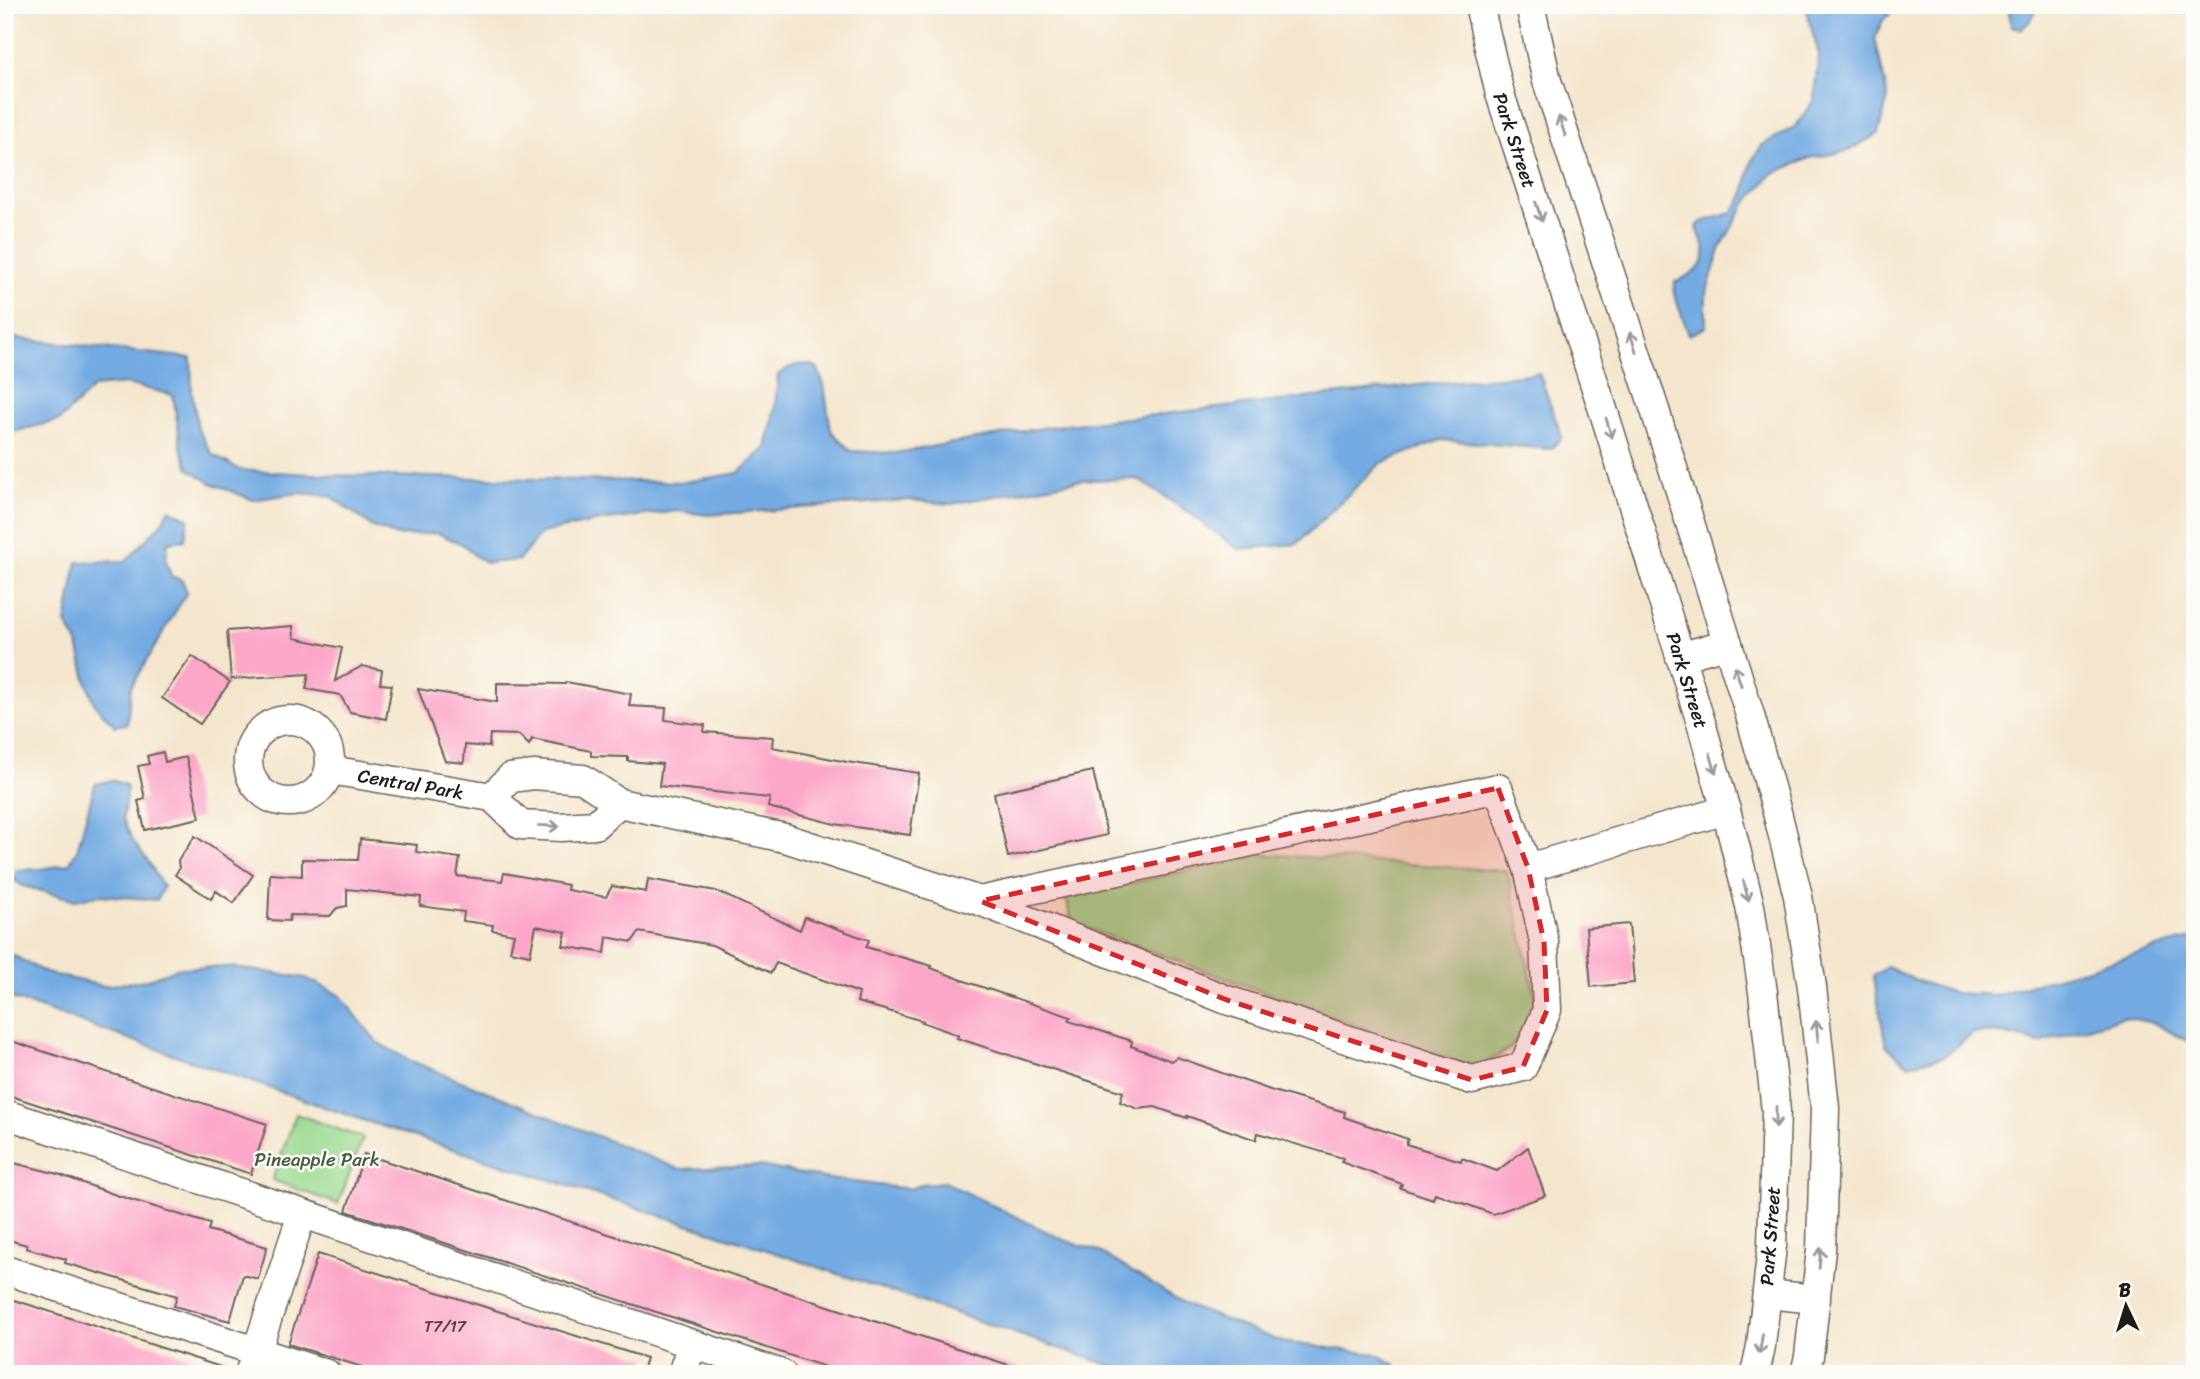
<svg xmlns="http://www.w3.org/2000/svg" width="2200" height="1379" viewBox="0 0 2200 1379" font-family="Sriracha,sans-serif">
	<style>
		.green { fill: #9ad98f; stroke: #5b7a56; stroke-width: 2 }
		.water { fill: #73aae2; stroke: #48637f; stroke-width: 2 }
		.building { fill: #fca6c8 }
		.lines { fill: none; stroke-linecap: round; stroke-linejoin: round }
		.minor-casing { stroke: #68635a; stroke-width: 31 }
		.minor { stroke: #fff; stroke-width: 28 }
		.oneway { stroke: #999 }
		.marked { fill: #d62828; fill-opacity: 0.2; stroke: #d62828; stroke-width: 5; stroke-dasharray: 14 9; stroke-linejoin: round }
		.labels { text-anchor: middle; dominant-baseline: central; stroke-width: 5; stroke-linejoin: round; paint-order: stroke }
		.number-label { font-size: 16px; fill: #543e47 }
		.street-label { font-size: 19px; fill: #1c1c1c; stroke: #fdfcf7 }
		.park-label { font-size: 19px; fill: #485e44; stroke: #fdfcf7 }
	</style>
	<rect width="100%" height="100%" fill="#fdfcf7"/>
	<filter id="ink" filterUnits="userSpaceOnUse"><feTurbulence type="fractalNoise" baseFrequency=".0143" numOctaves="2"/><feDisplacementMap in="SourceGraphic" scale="14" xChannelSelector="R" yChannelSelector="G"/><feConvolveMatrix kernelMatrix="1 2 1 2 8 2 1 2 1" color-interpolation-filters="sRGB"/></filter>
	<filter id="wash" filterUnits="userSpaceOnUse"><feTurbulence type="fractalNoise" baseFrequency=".00686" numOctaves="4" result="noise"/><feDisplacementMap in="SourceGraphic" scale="28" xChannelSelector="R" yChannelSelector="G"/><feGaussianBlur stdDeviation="1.57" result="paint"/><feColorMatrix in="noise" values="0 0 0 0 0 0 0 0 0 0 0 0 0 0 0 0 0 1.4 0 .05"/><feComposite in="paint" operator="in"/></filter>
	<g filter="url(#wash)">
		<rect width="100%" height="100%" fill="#f4e6ce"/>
		<!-- green -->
		<path class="green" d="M 1260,854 L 1507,871 L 1537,1003 L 1512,1047 L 1477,1069 L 1072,923 L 1066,898 Z
			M 296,1114 L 363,1138 L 338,1204 L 272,1180 Z"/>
		<!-- water -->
		<path class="water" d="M 1805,5 L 1901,5 L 1883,20 L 1875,38 L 1888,98 L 1878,134 L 1848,151 L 1810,158 L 1772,174 L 1744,206 L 1721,247 L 1706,294 L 1706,327 L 1689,335 L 1674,294 L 1675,282 C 1689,276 1707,268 1705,250 C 1704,243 1699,235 1697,227 L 1701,222 L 1732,213 L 1744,195 L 1751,162 L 1762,145 L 1796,126 L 1813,101 L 1819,55 Z
			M 2008,5 L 2039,5 L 2031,20 L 2022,29 L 2011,26 Z
			M 5,337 L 191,358 L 192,392 L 198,429 L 212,454 L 240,470 L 332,475 L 684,482 L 738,473 L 766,448 L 775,407 L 778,375 C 790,365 802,361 817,367 L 824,385 L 831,431 L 851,451 L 894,453 L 1048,427 L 1419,385 L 1539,373 L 1562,437 L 1551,449 L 1441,440 L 1381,463 L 1297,544 L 1238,549 L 1185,510 L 1137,479 L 1082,480 L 951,504 L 908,500 L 708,515 L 677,511 L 600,521 L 541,533 L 519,560 L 487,563 L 475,556 L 464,545 L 437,533 L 397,536 L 373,527 L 330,496 L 299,493 L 253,500 L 211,483 L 189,469 L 181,447 L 173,395 L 126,384 L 94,387 L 60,420 L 5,434 Z
			M 170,509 L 188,518 L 185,540 L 168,542 L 166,560 L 171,576 L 182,580 L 187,592 L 131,687 L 127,724 L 115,726 L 95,705 L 86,680 L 78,644 L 66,623 L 77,562 L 126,561 L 161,524 Z
			M 112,780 L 127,786 L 123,819 L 133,841 L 150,864 L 163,887 L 157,900 L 100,895 L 76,900 L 23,886 L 14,880 L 17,870 L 41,869 L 69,864 L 77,850 L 95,784 Z
			M 2195,937 L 2195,1045 L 2154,1023 L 2123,1017 L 2040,1043 L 2004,1034 L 1975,1032 L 1943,1057 L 1908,1064 L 1886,1046 L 1873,976 L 1887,967 L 1918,981 L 1954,993 L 1995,995 Z
			M 5,951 L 46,973 L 104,986 L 146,980 L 178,968 L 232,967 L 306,978 L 340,995 L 377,1042 L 409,1060 L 679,1169 L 760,1166 L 829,1179 L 910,1189 L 921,1184 L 945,1182 L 1064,1240 L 1098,1251 L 1189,1306 L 1282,1342 L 1376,1354 L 1394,1364 L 1399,1374 L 1136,1374 L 734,1239 L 353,1117 L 5,996 Z"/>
		<g id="blocks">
			<!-- building -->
			<path class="building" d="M 293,626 L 294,638 L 342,648 L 335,681 L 362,666 L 382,670 L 380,684 L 392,685 L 386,719 L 350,712 L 340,695 L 306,689 L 309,674 L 231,679 L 227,631 Z
				M 192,656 L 230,682 L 200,724 L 162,698 Z
				M 566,682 L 631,694 L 629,706 L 666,708 L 665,720 L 705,725 L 704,732 L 773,737 L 772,747 L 847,762 L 919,773 L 910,835 L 835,824 L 768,807 L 770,798 L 659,786 L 662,764 L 628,761 L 628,757 L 591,756 L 591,751 L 532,739 L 529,745 L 519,735 L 490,734 L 489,747 L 465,745 L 464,763 L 445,761 L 418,689 L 497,702 L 497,683 L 565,684 Z
				M 163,752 L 165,762 L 186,757 L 200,818 L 145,830 L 138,801 L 145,799 L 138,766 L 149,764 L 147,756 Z
				M 1093,771 L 1107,835 L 1008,857 L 994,793 Z
				M 195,836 L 253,875 L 234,903 L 216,891 L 211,899 L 175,875 L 179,869 L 178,861 Z
				M 360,839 L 417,845 L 416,852 L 460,858 L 457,876 L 502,881 L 504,873 L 568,885 L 567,890 L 606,897 L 612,886 L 646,892 L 648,879 L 716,891 L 800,930 L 805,917 L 869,940 L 866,947 L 932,966 L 931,968 L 970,983 L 1071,1017 L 1069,1021 L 1132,1041 L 1131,1046 L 1171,1061 L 1177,1057 L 1273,1091 L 1345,1112 L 1344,1117 L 1408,1139 L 1406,1144 L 1461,1161 L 1462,1158 L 1497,1171 L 1528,1147 L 1545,1196 L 1493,1214 L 1435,1193 L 1433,1199 L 1400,1188 L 1402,1184 L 1341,1162 L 1343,1158 L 1258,1133 L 1256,1140 L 1187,1116 L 1187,1118 L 1155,1107 L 1138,1109 L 1120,1102 L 1123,1092 L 957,1038 L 958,1035 L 922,1022 L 923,1021 L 857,1002 L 859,993 L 776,963 L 771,973 L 712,945 L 639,932 L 632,942 L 607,937 L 605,953 L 563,946 L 566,932 L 536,926 L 530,955 L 510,951 L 514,934 L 492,930 L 493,925 L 463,921 L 464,912 L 420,906 L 421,897 L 347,889 L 347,906 L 337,908 L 330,916 L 290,915 L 289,921 L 268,920 L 270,874 L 302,876 L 302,859 L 358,860 Z
				M 1629,924 L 1634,983 L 1591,987 L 1586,928 Z
				M 5,1039 L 267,1124 L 251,1174 L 5,1094 Z
				M 364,1154 L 1027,1371 L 1026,1374 L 847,1374 L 374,1220 L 346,1211 Z
				M 14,1163 L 58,1174 L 116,1195 L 210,1224 L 208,1230 L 267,1247 L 258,1279 L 243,1275 L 230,1321 L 174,1306 L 177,1296 L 65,1263 L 66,1259 L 26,1248 L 27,1245 L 5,1239 L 5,1199 Z
				M 318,1254 L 646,1358 L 641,1374 L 385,1374 L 288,1344 Z
				M 5,1297 L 230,1370 L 230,1374 L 5,1374 Z"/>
		</g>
	</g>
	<g filter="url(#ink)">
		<use href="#blocks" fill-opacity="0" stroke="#68635a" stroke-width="2"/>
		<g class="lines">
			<!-- minor casing -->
			<g class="minor-casing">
				<g id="minor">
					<path id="s1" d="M 1479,5 L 1500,94 L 1607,422 L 1702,726 L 1730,825 L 1750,906 L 1763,992 L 1776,1111 L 1772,1246 L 1761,1346 L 1755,1374"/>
					<path d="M 1530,5 L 1547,81 L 1654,407 L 1749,712 L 1777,812 L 1798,896 L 1812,987 L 1825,1108 L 1821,1250 L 1809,1356 L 1805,1374"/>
					<path d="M 1680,657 L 1728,643"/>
					<circle cx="289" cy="761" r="41"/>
					<path id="s2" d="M 330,770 L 492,797 L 521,825 L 561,827 L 595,825 L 619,803"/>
					<path d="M 492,797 L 510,778 L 534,775 L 583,779 L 619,803 L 785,838 L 980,901 L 1227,1000 L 1472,1080 L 1523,1067 L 1547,1010 L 1544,942 L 1528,868"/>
					<path d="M 980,901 L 1498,788 L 1528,868 L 1726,810"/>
					<path d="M 5,1114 L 782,1374"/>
					<path d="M 5,1270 L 327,1374"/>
					<path d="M 1767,1294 L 1816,1299"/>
					<path d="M 249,1374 L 302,1214"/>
					<path d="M 682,1374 L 692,1344"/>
				</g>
			</g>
			<!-- minor -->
			<use href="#minor" class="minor"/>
		</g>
		<!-- one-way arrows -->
		<defs><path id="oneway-shaft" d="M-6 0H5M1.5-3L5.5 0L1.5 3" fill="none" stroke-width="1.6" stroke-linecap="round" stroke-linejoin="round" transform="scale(1.75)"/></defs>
		<g class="oneway">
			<use href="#oneway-shaft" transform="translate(1562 126) rotate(-108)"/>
			<use href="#oneway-shaft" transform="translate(1539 212) rotate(72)"/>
			<use href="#oneway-shaft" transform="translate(1633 342) rotate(-108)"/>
			<use href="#oneway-shaft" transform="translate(1609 428) rotate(73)"/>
			<use href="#oneway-shaft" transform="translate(1738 676) rotate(-108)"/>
			<use href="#oneway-shaft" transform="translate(1713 763) rotate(74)"/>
			<use href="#oneway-shaft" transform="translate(549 826) rotate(3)"/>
			<use href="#oneway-shaft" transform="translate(1746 891) rotate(76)"/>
			<use href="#oneway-shaft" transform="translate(1817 1031) rotate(-96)"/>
			<use href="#oneway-shaft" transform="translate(1776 1117) rotate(90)"/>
			<use href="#oneway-shaft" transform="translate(1820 1258) rotate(-85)"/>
			<use href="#oneway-shaft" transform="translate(1761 1344) rotate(99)"/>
		</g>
	</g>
	<!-- marked area -->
	<path class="marked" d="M 1498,788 L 1528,868 L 1544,942 L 1547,1010 L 1523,1067 L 1472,1080 L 1227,1000 L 980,901 Z"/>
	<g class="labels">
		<!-- number labels -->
		<g class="number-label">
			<text x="445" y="1326">T7/17</text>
		</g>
		<!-- street labels -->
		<g class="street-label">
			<text stroke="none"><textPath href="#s1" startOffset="140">Park Street</textPath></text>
			<text stroke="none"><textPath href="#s1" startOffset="707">Park Street</textPath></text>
			<text stroke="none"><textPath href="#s2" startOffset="82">Central Park</textPath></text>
			<text transform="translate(1770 1236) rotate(-86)">Park Street</text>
		</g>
		<!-- park labels -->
		<g class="park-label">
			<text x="317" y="1159">Pineapple Park</text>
		</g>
	</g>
	<!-- margin -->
	<rect width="2200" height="1379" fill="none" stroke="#fdfcf7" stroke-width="28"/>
	<!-- north arrow -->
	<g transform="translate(2126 1306) rotate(356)" stroke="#fdfcf7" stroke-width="5" paint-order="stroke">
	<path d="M0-5L12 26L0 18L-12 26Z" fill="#1c1c1c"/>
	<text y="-10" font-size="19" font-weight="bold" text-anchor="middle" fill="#1c1c1c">B</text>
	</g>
</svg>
